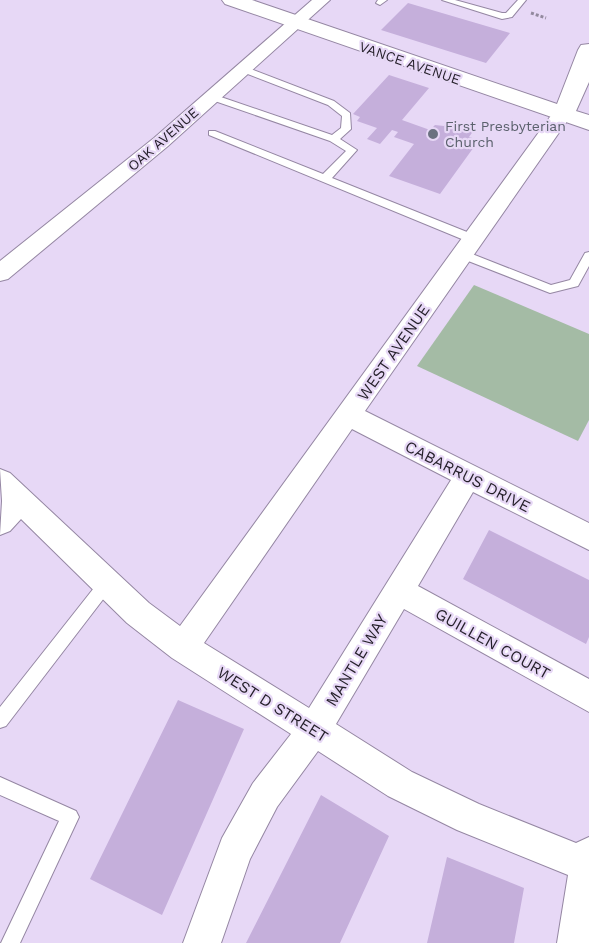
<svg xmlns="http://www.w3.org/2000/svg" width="589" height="943" font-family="'Work Sans',sans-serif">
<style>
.green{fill:#a4bba5}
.building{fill:#c5afdb}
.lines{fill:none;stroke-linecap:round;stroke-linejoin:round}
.service-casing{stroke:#9587a3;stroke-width:2}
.minor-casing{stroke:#9587a3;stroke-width:2}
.tertiary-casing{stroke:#9587a3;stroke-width:2}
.path{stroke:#93899e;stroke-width:3;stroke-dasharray:3 2;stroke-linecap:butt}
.service{fill:#fff;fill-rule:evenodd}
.minor{fill:#fff;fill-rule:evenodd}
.tertiary{fill:#fff;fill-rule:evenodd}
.worship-dot{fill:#6b7280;stroke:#e7d8f6;stroke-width:2}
.labels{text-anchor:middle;stroke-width:4.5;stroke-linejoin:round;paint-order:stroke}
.far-street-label{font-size:14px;fill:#231e28;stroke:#e7d8f6}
.far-worship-label{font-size:14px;fill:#5b616d;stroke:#e7d8f6;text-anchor:start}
.street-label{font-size:16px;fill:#231e28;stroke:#e7d8f6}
</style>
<rect width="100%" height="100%" fill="#e7d8f6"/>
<path class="green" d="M474,285L589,334V420L578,441L417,366Z"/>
<path class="building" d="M408,3L510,33L486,63L381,30Z
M389,75L429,88L402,120L430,130L435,125L444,126L447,122L474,130L469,137L479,140L440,194L389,176L414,144L394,137L398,132L392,130L380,144L367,139L377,128L357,121L360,117L353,114Z
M489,530L589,580V637L586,644L463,579Z
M178,700L244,729L162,915L90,879Z
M321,795L389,836L340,943H246Z
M447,857L524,888L514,943H427Z"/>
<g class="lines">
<defs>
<path id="service" d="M378,0H387L380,5L376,3Z
M442,0H455L502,13H506L518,0H526L512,17L502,19Z
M243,66L334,101L350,113L351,129L340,139L357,150L332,178L477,236V242H469L209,135V131H215L323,174L346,151L330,141L209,99V95H215L332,135L341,128L342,116L328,105L240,71L238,69Z
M462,250L551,285L570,280L585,253L589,252V266L578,286L550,293L458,257L456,254Z
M106,577L111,579L113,584L111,589L6,726L0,728V707L101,579Z
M0,777L76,811L79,817L20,943H1L59,821L0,795Z"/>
<path id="minor" d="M312,0H330L168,146L8,279L0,281V261L154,138Z
M562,108L572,114L365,411L589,523V550L473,492L418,586L589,679V712L404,609L336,724L412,772L479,804L576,843L589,837V943H557L568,875L457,830L388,796L318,751L277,807L250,859L221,943H183L222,838L253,783L291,734L172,658L127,623L21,519L10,531L0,535L2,501L0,469L10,473L149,603L180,626L555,110ZM352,429L451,480L309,708L204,643Z"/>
<path id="tertiary" d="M222,0H252L557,104L578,50L581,45L589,44V82L576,111L589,115V130L225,4Z"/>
</defs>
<use href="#service" class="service-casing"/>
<use href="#minor" class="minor-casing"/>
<use href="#tertiary" class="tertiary-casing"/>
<path class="path" d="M531,13L546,18"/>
<use href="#service" class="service"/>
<use href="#minor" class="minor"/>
<use href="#tertiary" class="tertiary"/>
</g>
<circle class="worship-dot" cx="433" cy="134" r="6"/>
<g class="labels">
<g class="far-street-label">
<text transform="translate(410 63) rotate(19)" y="5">VANCE AVENUE</text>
<text transform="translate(163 139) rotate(-41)" y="5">OAK AVENUE</text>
</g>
<g class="far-worship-label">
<text x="445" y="131">First Presbyterian<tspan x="445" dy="16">Church</tspan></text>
</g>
<g class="street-label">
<text transform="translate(393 352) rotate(-55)" y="6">WEST AVENUE</text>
<text transform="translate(468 476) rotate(27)" y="6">CABARRUS DRIVE</text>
<text transform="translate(493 643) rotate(29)" y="6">GUILLEN COURT</text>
<text transform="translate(356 660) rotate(-59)" y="6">MANTLE WAY</text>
<text transform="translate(273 704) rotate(32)" y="6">WEST D STREET</text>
</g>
</g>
</svg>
